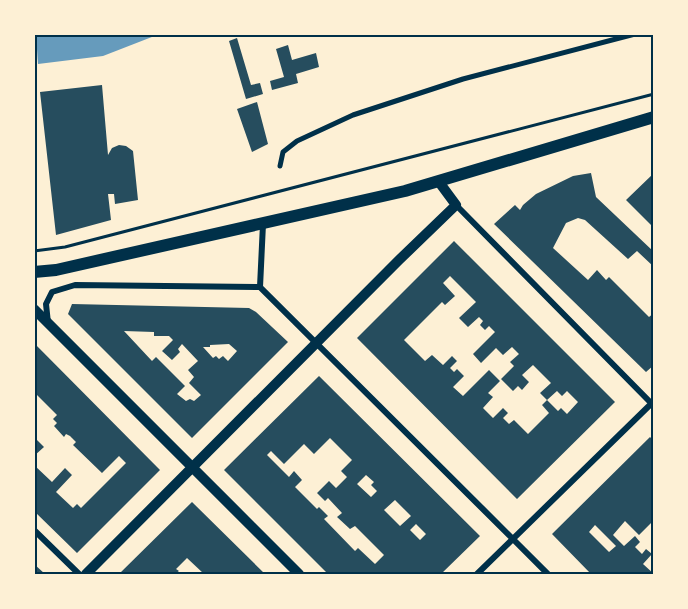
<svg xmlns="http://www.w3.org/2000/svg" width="688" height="609" font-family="Barlow,sans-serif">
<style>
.water{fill:#669bbc}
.building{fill:#264d5e;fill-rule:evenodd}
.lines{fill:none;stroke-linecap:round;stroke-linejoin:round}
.path{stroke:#003049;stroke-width:3}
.pedestrian{stroke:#003049;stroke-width:5}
.minor{stroke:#003049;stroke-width:6}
.tertiary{stroke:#003049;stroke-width:10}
.secondary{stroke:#003049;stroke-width:12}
.neatline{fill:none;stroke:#003049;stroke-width:2}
</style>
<rect width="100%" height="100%" fill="#fdf0d5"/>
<path class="water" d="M36,35V34L157,35L103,56L38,64Z"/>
<path class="building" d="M237,38L251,85L260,83L263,94L246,99L229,41Z
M288,45L292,60L316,53L319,67L296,74L298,83L272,90L270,81L284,77L276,49Z
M102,85L108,155L112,148L119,145L126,146L133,151L138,200L115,204L114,194H108L111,220L56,235L40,92Z
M257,102L268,144L252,152L237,109Z
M591,173L596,197L654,252V267L637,251L628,259L585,220L578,218L566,223L553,248L588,280L597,270L606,280L609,277L649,317L654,313V365L646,372L494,224L515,205L520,210L523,205L536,194L573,176Z
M654,173V228L626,200Z
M454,241L615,402L517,499L357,338ZM450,276L476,302L459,318L468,327L479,317L483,321L480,325L485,330L489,326L495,332L473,354L481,363L496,348L503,355L512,347L519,354L510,362L514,366L501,379L513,391L518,386L522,390L529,382L522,375L533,365L551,383L540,393L547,400L542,405L549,413L528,434L514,420L509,424L503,418L508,413L503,408L493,418L483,408L493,397L488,393L500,381L489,370L463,396L453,387L464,376L457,369L454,372L450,368L457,361L452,356L443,365L432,355L425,361L404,340L442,302L445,305L455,296L443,283ZM557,391L562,396L567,391L578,402L567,414L561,408L558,411L547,400Z
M72,304L249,308L256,312L288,342L192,438L68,314ZM124,331L154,332V336H169L173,340L162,351L172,360L180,352L178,349L182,344L198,361L188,370L194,377L189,383L201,395L194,401L190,399L186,401L177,394L185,386L156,357L152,361ZM229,344L237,351L228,361L223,356L219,359L216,356L213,358L203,347H210V345Z
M34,343L160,470L77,553L34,511V465L52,482L65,468L72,475L56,492L73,508L77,504L81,508L126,463L119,456L102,473L73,445L76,442L70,436L66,434L64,437L54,426L57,423L53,419L57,415L34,392Z
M319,376L480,536L441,574H328L224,470ZM330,438L352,460L341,471L347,477L336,488L329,481L317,493L325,501L328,498L342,513L337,517L350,529L355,526L384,555L375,564L358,548L355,551L324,519L328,516L319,507L317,509L295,487L302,480L294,471L289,477L267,455L271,451L284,464L304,444L314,454ZM366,475L374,482L371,485L377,491L371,497L357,484ZM395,500L411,516L400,526L384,510ZM416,524L426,534L420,540L410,530Z
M650,437L654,441V520L639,535L625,521L613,535L624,546L635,536L640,542L635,547L642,554L646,549L652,554L643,564L654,574H591L552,534ZM595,525L616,546L609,552L589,532Z
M36,439L44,447L34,456V441Z
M192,502L265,574H204L187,558L176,569L179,571L175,574H119Z
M34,564L45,574H34Z"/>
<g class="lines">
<path class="path" d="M34,251L65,247L654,94"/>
<path class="pedestrian" d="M280,166L283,152L297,141L353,115L463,79L635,34"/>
<path class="minor" d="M456,205L654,406
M263,224L260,287L548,574
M48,323L46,304L52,292L75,285L260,287
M34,530L79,574
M477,574L653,402"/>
<path class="tertiary" d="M34,309L299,574
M86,574L399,260L456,205L439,182"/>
<path class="secondary" d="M34,272L56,270L405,191L654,117"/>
</g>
<rect width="688" height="609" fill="none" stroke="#fdf0d5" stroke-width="72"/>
<rect x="36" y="36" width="616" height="537" class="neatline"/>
</svg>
